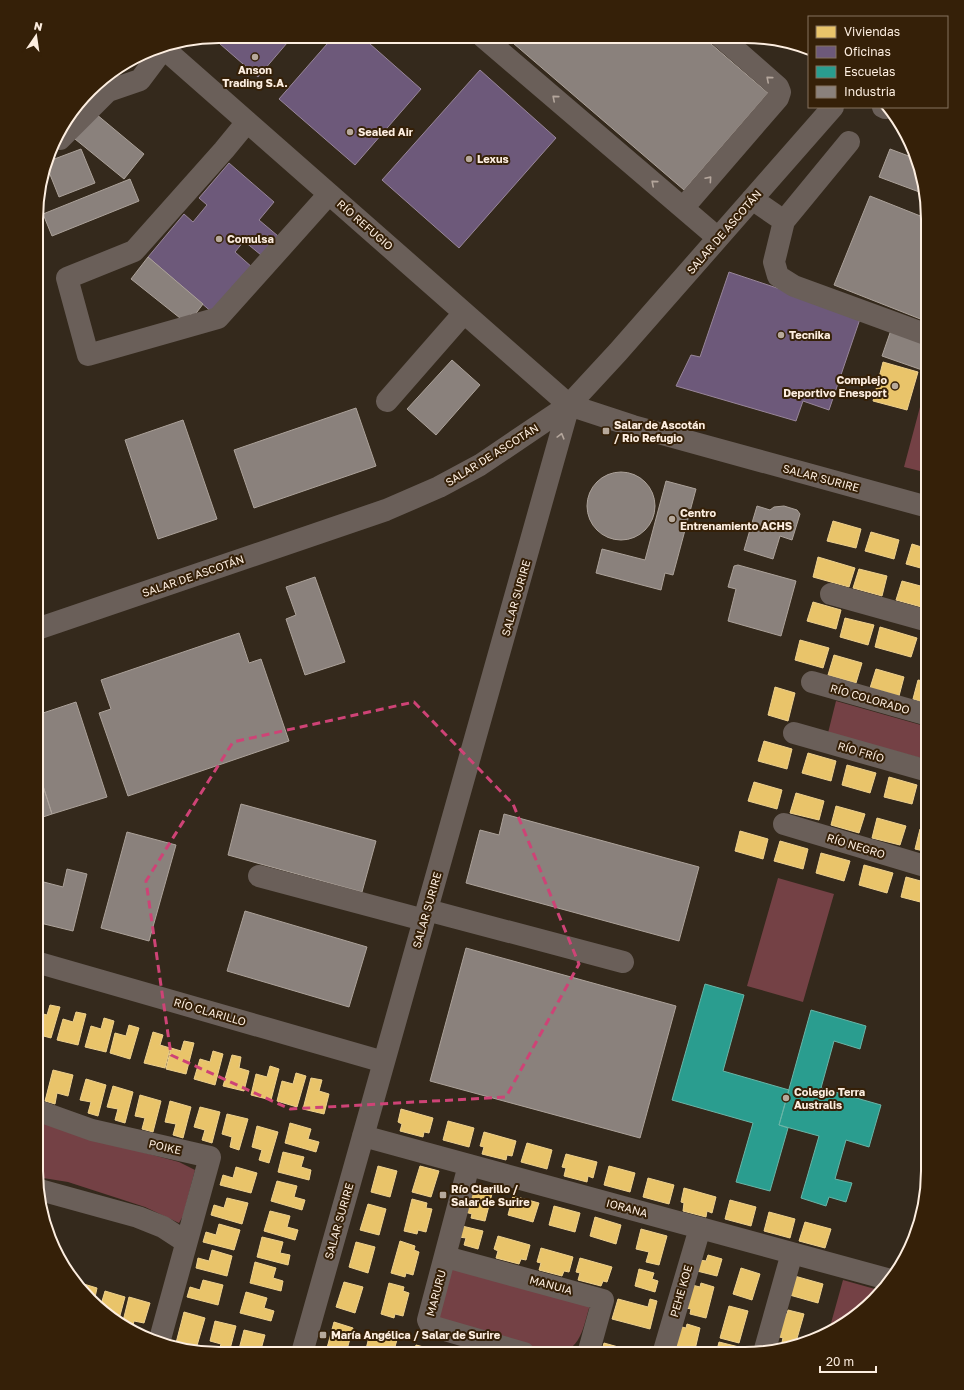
<svg xmlns="http://www.w3.org/2000/svg" width="964" height="1390" font-family="'Golos Text',sans-serif">
<style>
.green{fill:#744145}
.homes{fill:#e9c46a;stroke:#efd18d}
.offices{fill:#6d597a;stroke:#988699}
.schools{fill:#2a9d8f;stroke:#69b5a7}
.industry{fill:#8a817c;stroke:#aca29a}
.lines{fill:none;stroke-linecap:round;stroke-linejoin:round}
.minor{stroke:#6a5f59;stroke-width:22}
.oneway{stroke:#b4a69c}
.marked{fill:none;stroke:#ce4376;stroke-width:3;stroke-dasharray:8 5;stroke-linejoin:round}
.poi-dot{fill:#b7a99b;stroke:#352008;stroke-width:1.5}
.labels{text-anchor:middle;stroke-width:4;stroke-linejoin:round;paint-order:stroke}
.poi-label{font-size:11px;font-weight:bold;fill:#fdeee0;stroke:#352008;text-anchor:start}
.street-label{font-size:11px;fill:#fdeee0;stroke:#352008}
.rim{fill:none;stroke:#fdeee0;stroke-width:2}
</style>
<rect width="100%" height="100%" fill="#34291c"/>
<path class="green" d="M928,377V473L904,467Z
M836,701L928,727V760L828,733Z
M778,878L834,894L803,1002L747,986Z
M36,1120L86,1137L179,1162L195,1170L183,1216L179,1223L145,1207L68,1182L37,1177Z
M451,1266L590,1305C583,1327 581,1354 552,1353L435,1321Z
M843,1280L882,1291L866,1309L828,1334Z"/>
<path class="homes" d="M883,362L918,372L907,410L873,401Z
M833,521L861,529L856,548L827,541Z
M871,532L899,540L894,559L865,551Z
M912,544L928,549V570L906,564Z
M818,557L855,568L849,587L813,577Z
M859,569L887,576L882,596L853,588Z
M902,581L928,588L925,608L896,600Z
M813,602L841,610L836,629L807,621Z
M845,618L874,625L868,645L840,637Z
M880,627L917,638L911,657L875,647Z
M800,640L829,648L823,668L795,660Z
M834,655L862,663L856,683L828,675Z
M876,669L904,677L899,696L870,688Z
M918,680L928,682V704L913,699Z
M775,687L795,693L788,721L768,715Z
M764,741L792,749L787,769L758,761Z
M808,753L836,761L831,781L802,773Z
M847,765L876,773L870,793L842,785Z
M889,777L917,785L912,804L884,797Z
M754,782L782,790L777,809L748,801Z
M796,793L824,801L819,820L790,813Z
M836,806L865,814L859,833L831,825Z
M877,818L906,826L900,845L872,838Z
M920,829L928,831V852L915,849Z
M740,831L768,839L763,859L735,851Z
M780,841L808,849L803,869L774,861Z
M821,853L850,861L844,881L816,873Z
M864,865L893,873L887,893L859,885Z
M906,877L928,883V904L901,897Z
M50,1005L60,1007L51,1038L36,1034V1012L47,1015Z
M76,1012L86,1014L78,1045L57,1040L63,1019L73,1022Z
M104,1018L114,1021L106,1052L85,1047L91,1026L101,1029Z
M129,1025L139,1028L130,1059L110,1053L115,1033L126,1036Z
M153,1032L163,1035L160,1045L170,1048L165,1068L144,1063Z
M184,1041L194,1043L186,1074L166,1069L171,1048L181,1051Z
M213,1051L223,1054L215,1085L194,1079L200,1059L210,1062Z
M232,1055L241,1057L239,1068L249,1071L244,1091L223,1086Z
M36,1062L43,1063L36,1090Z
M270,1066L279,1069L271,1100L251,1095L256,1074L267,1077Z
M53,1070L73,1075L68,1096L57,1093L55,1104L45,1101Z
M296,1073L306,1076L297,1107L277,1101L282,1081L293,1084Z
M311,1078L322,1080L319,1091L329,1094L324,1114L303,1109Z
M86,1079L106,1085L98,1116L88,1113L91,1102L80,1100Z
M113,1086L133,1092L125,1123L115,1120L118,1109L107,1107Z
M140,1095L161,1101L153,1132L142,1129L145,1118L135,1116Z
M170,1101L191,1107L183,1138L173,1135L176,1124L165,1122Z
M200,1107L220,1112L212,1143L202,1140L205,1130L194,1127Z
M401,1109L433,1118L429,1133L424,1132L423,1137L400,1131L402,1124L398,1122Z
M227,1114L248,1119L239,1150L230,1147L232,1137L222,1134Z
M448,1121L474,1128L469,1147L443,1140Z
M290,1123L311,1129L308,1139L319,1142L316,1152L285,1143Z
M257,1126L278,1132L269,1163L259,1160L262,1150L252,1147Z
M484,1132L516,1141L512,1156L507,1155L506,1160L482,1154L484,1147L480,1146Z
M527,1143L552,1150L547,1169L521,1162Z
M283,1152L304,1157L301,1167L311,1170L309,1180L278,1172Z
M566,1154L597,1162L593,1178L588,1176L587,1182L564,1176L566,1168L562,1167Z
M378,1166L397,1171L390,1197L371,1192Z
M420,1166L439,1171L431,1197L412,1192Z
M609,1166L635,1173L630,1192L604,1185Z
M236,1167L257,1173L251,1193L220,1185L223,1175L233,1178Z
M648,1178L674,1185L669,1204L643,1197Z
M277,1181L297,1186L294,1197L305,1200L302,1210L271,1201Z
M477,1185L493,1190L485,1221L471,1218L472,1214L465,1212L471,1189L476,1190Z
M684,1188L716,1197L712,1213L707,1211L706,1217L683,1211L684,1203L681,1202Z
M513,1196L539,1203L533,1222L508,1215Z
M227,1198L248,1203L242,1224L211,1215L214,1205L224,1208Z
M412,1199L427,1203L426,1208L432,1209L426,1232L418,1230L417,1234L404,1231Z
M730,1200L756,1207L751,1226L725,1219Z
M368,1204L386,1209L379,1235L360,1230Z
M554,1206L580,1213L575,1232L549,1225Z
M270,1211L290,1216L287,1227L298,1230L295,1240L264,1231Z
M769,1212L795,1219L790,1238L764,1231Z
M595,1217L621,1225L616,1244L590,1236Z
M805,1222L831,1229L825,1248L799,1241Z
M219,1224L240,1230L234,1250L203,1242L206,1232L216,1235Z
M462,1226L483,1231L478,1249L464,1245L466,1238L459,1237Z
M641,1229L667,1236L659,1265L646,1262L649,1252L636,1249Z
M498,1236L530,1245L526,1260L521,1259L519,1264L496,1258L498,1251L494,1249Z
M262,1237L283,1242L280,1253L290,1255L288,1265L257,1257Z
M400,1241L415,1246L414,1250L419,1252L413,1275L406,1273L405,1277L391,1273Z
M356,1242L375,1247L368,1273L349,1267Z
M541,1248L573,1257L569,1272L564,1271L562,1276L539,1270L541,1263L537,1262Z
M212,1250L232,1256L227,1276L196,1268L198,1258L209,1261Z
M708,1255L722,1259L717,1276L697,1271L700,1260L706,1261Z
M580,1258L612,1267L607,1282L603,1281L601,1286L578,1280L580,1273L576,1272Z
M255,1262L276,1268L273,1278L283,1281L281,1291L250,1283Z
M741,1268L760,1274L752,1300L733,1294Z
M639,1269L654,1273L652,1279L658,1281L655,1292L635,1286Z
M791,1275L823,1284L818,1303L786,1294Z
M203,1280L223,1285L218,1305L187,1297L190,1287L200,1290Z
M77,1282L97,1288L94,1302L81,1292L76,1285Z
M344,1282L363,1287L355,1313L336,1307Z
M389,1283L404,1287L403,1291L409,1293L403,1316L395,1314L394,1318L381,1314Z
M701,1283L714,1287L706,1318L690,1314L691,1309L686,1308L692,1285L700,1287Z
M105,1291L125,1297L118,1323L109,1316L110,1314L100,1308Z
M246,1292L267,1298L264,1308L274,1311L271,1321L240,1313Z
M129,1297L150,1303L144,1323L134,1321L132,1329L122,1325Z
M618,1299L648,1307L650,1299L657,1301L650,1329L612,1319Z
M729,1306L748,1311L739,1343L720,1338Z
M788,1310L804,1314L796,1342L790,1344L782,1342L783,1338L776,1336L782,1313L787,1314Z
M184,1312L205,1318L196,1349L176,1343Z
M215,1321L236,1326L229,1353H218L221,1344L210,1341Z
M334,1322L353,1328L346,1353L327,1348Z
M687,1324L700,1328L694,1354H677L678,1351L672,1349L678,1326L686,1328Z
M244,1330L265,1335L260,1353H238Z
M370,1333L397,1340L393,1353H365Z
M719,1342L739,1347L737,1354H716Z
M604,1343L636,1352L635,1354H601Z
M416,1345L439,1351L438,1353H409L410,1351L414,1352Z"/>
<path class="offices" d="M219,36H293L258,77L212,37Z
M334,36H361L421,89L355,165L279,99Z
M480,70L556,138L459,248L382,180Z
M229,163L274,202L259,220L278,236L261,255L244,241L235,252L253,268L214,314L148,257L184,214L193,222L207,205L199,198Z
M729,272L861,316L829,410L803,401L796,421L676,386L691,355L700,357Z"/>
<path class="schools" d="M705,984L744,995L723,1071L789,1090L779,1125L788,1128L770,1191L736,1182L753,1123L672,1100Z
M811,1010L866,1026L860,1049L834,1041L821,1088L881,1105L869,1147L846,1140L835,1179L852,1183L846,1202L829,1197L826,1206L801,1198L819,1136L779,1125Z"/>
<path class="industry" d="M506,37H703L768,93L684,190Z
M96,114L144,154L124,179L75,139Z
M81,149L95,183L59,197L47,167L49,161Z
M890,149L914,158L922,193L879,177Z
M130,179L139,201L52,236L43,214Z
M870,196L928,219V322L834,285Z
M148,257L203,304L194,316L191,314L185,322L131,279Z
M891,330L928,343V364L925,371L882,356Z
M452,360L480,385L436,435L407,409Z
M356,408L376,466L254,508L234,450Z
M183,420L217,519L158,539L125,440Z
M587 506a34 34 0 1 1 68 0a34 34 0 1 1-68 0Z
M666,481L696,489L673,575L665,573L661,590L596,573L602,549L645,560Z
M757,506L770,510L774,507L784,506L797,510L800,514L792,540L780,536L773,559L744,550Z
M738,565L796,581L781,636L728,621L736,589L728,587L734,566Z
M315,577L345,662L305,675L286,619L296,615L286,587Z
M239,633L249,663L261,659L289,741L128,796L99,713L111,709L101,680Z
M76,702L107,797L52,814L37,767V715Z
M37,767L52,814L37,819Z
M241,804L376,841L362,892L228,855Z
M504,814L699,867L679,941L466,883L480,830L499,835Z
M127,832L176,845L149,941L101,928Z
M67,869L87,874L73,931L36,922V880L63,887Z
M245,911L367,947L349,1007L227,971Z
M466,948L676,1006L640,1138L430,1081Z"/>
<g class="lines">
<path class="minor" d="M483,37L718,238
M161,46L569,405L633,426L928,507
M883,107L885,108
M247,122L224,150L134,251L67,278L88,355L218,318L329,194
M60,139L108,91L140,80L164,48
M752,199L784,221L774,262L778,276L794,286L928,335
M683,208L778,98L780,92L778,87L721,37
M784,221L849,142
M387,401L464,313
M831,594L928,621
M37,629L386,510L439,487L480,465L569,405L618,352L833,107
M812,682L928,715
M794,733L928,771
M784,824L928,867
M259,876L424,920
M427,910L623,962
M36,962L384,1062
M36,1110L92,1130L210,1157L160,1339
M363,1136L891,1280
M469,1165L428,1320L431,1326L524,1353
M40,1190L138,1217L163,1227L186,1242
M446,1257L603,1300L588,1354
M765,1349L792,1253
M302,1353L569,405
M663,1354L700,1228"/>
</g>
<defs><path id="oneway-chevron" d="M-2-3.5L2.5 0L-2 3.5" fill="none" stroke-width="1.6" stroke-linecap="round" stroke-linejoin="round"/></defs>
<g class="oneway">
<use href="#oneway-chevron" transform="translate(769 79) rotate(-139)"/>
<use href="#oneway-chevron" transform="translate(555 98) rotate(-139)"/>
<use href="#oneway-chevron" transform="translate(709 179) rotate(-49)"/>
<use href="#oneway-chevron" transform="translate(654 183) rotate(-139)"/>
<use href="#oneway-chevron" transform="translate(561 436) rotate(-75)"/>
</g>
<path class="marked" d="M414,702L513,804L579,964L506,1097L290,1109L171,1055L146,881L233,742Z"/>
<g class="poi-dot">
<circle cx="255" cy="57" r="4"/>
<circle cx="350" cy="132" r="4"/>
<circle cx="469" cy="159" r="4"/>
<circle cx="219" cy="239" r="4"/>
<circle cx="781" cy="335" r="4"/>
<circle cx="895" cy="386" r="4"/>
<rect x="602" y="427" width="8" height="8" rx="2"/>
<circle cx="672" cy="519" r="4"/>
<circle cx="786" cy="1098" r="4"/>
<rect x="439" y="1191" width="8" height="8" rx="2"/>
<rect x="319" y="1331" width="8" height="8" rx="2"/>
</g>
<g class="labels">
<g class="poi-label">
<text x="255" y="74" text-anchor="middle">Anson<tspan x="255" dy="13">Trading S.A.</tspan></text>
<text x="358" y="136">Sealed Air</text>
<text x="477" y="163">Lexus</text>
<text x="227" y="243">Comulsa</text>
<text x="789" y="339">Tecnika</text>
<text x="887" y="384" text-anchor="end">Complejo<tspan x="887" dy="13">Deportivo Enesport</tspan></text>
<text x="614" y="429">Salar de Ascotán<tspan x="614" dy="13">/ Rio Refugio</tspan></text>
<text x="680" y="517">Centro<tspan x="680" dy="13">Entrenamiento ACHS</tspan></text>
<text x="794" y="1096">Colegio Terra<tspan x="794" dy="13">Australis</tspan></text>
<text x="451" y="1193">Río Clarillo /<tspan x="451" dy="13">Salar de Surire</tspan></text>
<text x="331" y="1339">María Angélica / Salar de Surire</text>
</g>
<g class="street-label">
<text transform="translate(365 225) rotate(41)" y="4">RÍO REFUGIO</text>
<text transform="translate(724 232) rotate(-49)" y="4">SALAR DE ASCOTÁN</text>
<text transform="translate(492 455) rotate(-32)" y="4">SALAR DE ASCOTÁN</text>
<text transform="translate(821 478) rotate(15)" y="4">SALAR SURIRE</text>
<text transform="translate(193 576) rotate(-19)" y="4">SALAR DE ASCOTÁN</text>
<text transform="translate(516 598) rotate(-74)" y="4">SALAR SURIRE</text>
<text transform="translate(870 699) rotate(16)" y="4">RÍO COLORADO</text>
<text transform="translate(861 752) rotate(16)" y="4">RÍO FRÍO</text>
<text transform="translate(856 846) rotate(17)" y="4">RÍO NEGRO</text>
<text transform="translate(427 910) rotate(-74)" y="4">SALAR SURIRE</text>
<text transform="translate(210 1012) rotate(16)" y="4">RÍO CLARILLO</text>
<text transform="translate(165 1147) rotate(13)" y="4">POIKE</text>
<text transform="translate(627 1208) rotate(15)" y="4">IORANA</text>
<text transform="translate(339 1221) rotate(-74)" y="4">SALAR SURIRE</text>
<text transform="translate(551 1285) rotate(15)" y="4">MANUIA</text>
<text transform="translate(681 1291) rotate(-74)" y="4">PEHE KOE</text>
<text transform="translate(436 1293) rotate(-75)" y="4">MARURU</text>
</g>
</g>
<path d="M0 0H964V1390H0ZM219 43H745A176 176 0 0 1 921 219V1171A176 176 0 0 1 745 1347H219A176 176 0 0 1 43 1171V219A176 176 0 0 1 219 43Z" fill="#352008" fill-rule="evenodd"/>
<path class="rim" d="M219 43H745A176 176 0 0 1 921 219V1171A176 176 0 0 1 745 1347H219A176 176 0 0 1 43 1171V219A176 176 0 0 1 219 43Z"/>
<rect x="808" y="16" width="140" height="92" fill="#352008" stroke="#85725e"/>
<rect x="816" y="26" width="20" height="12" fill="#e9c46a" stroke="#85725e"/>
<text x="844" y="36" font-size="12" fill="#fdeee0">Viviendas</text>
<rect x="816" y="46" width="20" height="12" fill="#6d597a" stroke="#85725e"/>
<text x="844" y="56" font-size="12" fill="#fdeee0">Oficinas</text>
<rect x="816" y="66" width="20" height="12" fill="#2a9d8f" stroke="#85725e"/>
<text x="844" y="76" font-size="12" fill="#fdeee0">Escuelas</text>
<rect x="816" y="86" width="20" height="12" fill="#8a817c" stroke="#85725e"/>
<text x="844" y="96" font-size="12" fill="#fdeee0">Industria</text>
<g transform="translate(36 36) rotate(13)" stroke="#352008" stroke-width="3" paint-order="stroke">
<path d="M0-3L7 15L0 10L-7 15Z" fill="#fdeee0"/>
<text y="-6" font-size="11" font-weight="bold" text-anchor="middle" fill="#fdeee0">N</text>
</g>
<path d="M820 1366v6h56v-6" fill="none" stroke="#fdeee0" stroke-width="2"/>
<text x="826" y="1366" font-size="12" fill="#fdeee0" stroke="#352008" stroke-width="3" paint-order="stroke">20 m</text>
</svg>
